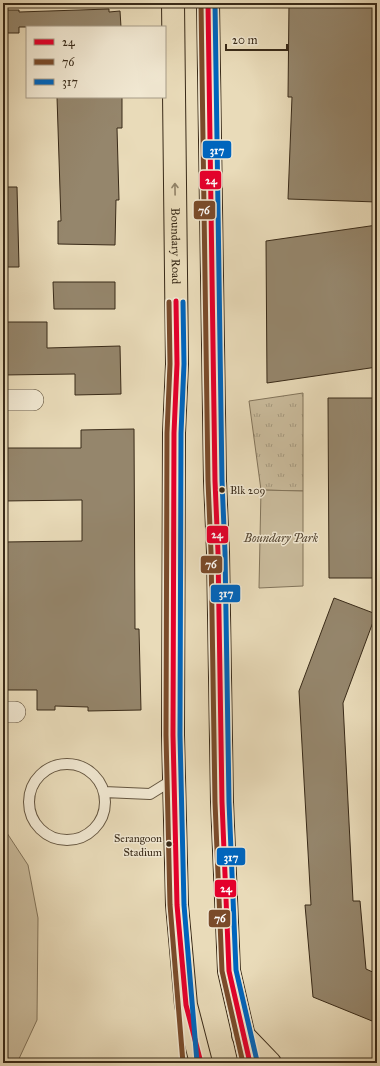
<svg xmlns="http://www.w3.org/2000/svg" width="380" height="1066" font-family="'IM FELL Great Primer',serif">
<style>
.grass{fill:url(#grass-tufts);stroke:#82745b}
.park{fill:#cbbd9e;stroke:#82745b}
.building{fill:#95866c;stroke:#392a18}
.lines{fill:none;stroke-linecap:round;stroke-linejoin:round}
.service-casing{stroke:#655640;stroke-width:12}
.minor-casing{stroke:#655640;stroke-width:22}
.primary-casing{stroke:#392a18;stroke-width:24}
.service{stroke:#f1e8d2;stroke-width:10}
.minor{stroke:#f1e8d2;stroke-width:21}
.primary{stroke:#e9dbb9;stroke-width:22}
.bus-1-casing{stroke:#f1e8d2;stroke-width:8}
.bus-2-casing{stroke:#f1e8d2;stroke-width:8}
.bus-3-casing{stroke:#f1e8d2;stroke-width:8}
.bus-1{stroke:#e4002b;stroke-width:5}
.bus-2{stroke:#7a4b2a;stroke-width:5}
.bus-3{stroke:#0065bd;stroke-width:5}
.oneway{stroke:#918268}
.bus-dot{fill:#392a18;stroke:#f1e8d2;stroke-width:1.5}
.labels{text-anchor:middle;stroke-width:3;stroke-linejoin:round;paint-order:stroke}
.bus-label{font-size:11px;fill:#392a18;stroke:#f1e8d2;text-anchor:start}
.street-label{font-size:12px;fill:#392a18;stroke:#f1e8d2}
.park-label{font-size:12px;font-style:italic;fill:#564733;stroke:#f1e8d2}
.line-badge{stroke:#f1e8d2;stroke-width:1.5}
.badge-label{font-size:11px;text-anchor:middle;font-weight:bold;fill:#fff}
</style>
<defs>
<pattern id="grass-tufts" width="24" height="20" patternUnits="userSpaceOnUse"><rect width="24" height="20" fill="#cbbd9e"/><path d="M3 7l-1-3M5 7V3M7 7l1-3M15 17l-1-3M17 17v-4M19 17l1-3" fill="none" stroke="#a69a80"/></pattern>
</defs>
<rect width="100%" height="100%" fill="#e9dbb9"/>
<filter id="stains"><feTurbulence type="fractalNoise" baseFrequency=".005" numOctaves="4"/><feColorMatrix values="0 0 0 0 .2 0 0 0 0 .09 0 0 0 0 .02 0 0 0 .5 -.17"/></filter>
<radialGradient id="worn" r=".72"><stop offset=".6" stop-color="#630" stop-opacity="0"/><stop offset="1" stop-color="#630" stop-opacity=".3"/></radialGradient>
<path class="grass" d="M303,393V491L261,490L249,401Z"/>
<path class="park" d="M261,490L303,491V586L259,588Z
M3,827L28,865L38,918L37,1020L17,1063H3Z"/>
<path class="building" d="M289,3H377V202L288,199L292,97H288Z
M109,9V12L120,11L121,27H19V33H3V10H19V12Z
M57,97H122V128H117L119,200H116L115,245L58,244V221H61Z
M3,187H17L19,267H3Z
M377,225V367L267,383L266,241Z
M53,282H115V309H54Z
M3,322H47V348L120,346L121,394L75,395V374L3,375Z
M328,398H377V578H329Z
M134,429L135,629H139L141,710L88,711V707L55,706V710H37V690H3V542L82,541V500L3,501V448H81V430Z
M334,598L376,614L343,703L353,901H360L366,969L377,974V1023L313,997L305,905H311L299,691Z"/>
<g class="lines">
<defs>
<path id="service" d="M29 802a38 38 0 1 1 76 0a38 38 0 1 1-76 0Z
M104,792L150,794L174,779"/>
<path id="minor" d="M3,400H33
M3,712H15"/>
<g id="primary">
<path id="s1" d="M173,3L177,364L174,433L173,735L177,905L186,1005L201,1063"/>
<path d="M208,3L215,481L218,552L222,802L229,971L250,1063"/>
<path d="M243,1035L270,1063"/>
</g>
</defs>
<use href="#service" class="service-casing"/>
<use href="#minor" class="minor-casing"/>
<use href="#primary" class="primary-casing"/>
<use href="#service" class="service"/>
<use href="#minor" class="minor"/>
<use href="#primary" class="primary"/>
<defs>
<path id="bus-1" d="M208,3L215,481L218,552L222,802L229,971L250,1063
M176,301L177,364L174,433L173,735L177,905L186,1005L201,1063"/>
<path id="bus-2" d="M201,3L208,481L211,552L215,802L222,971L243,1063
M169,302L170,364L167,433L166,735L170,905L183,1063"/>
<path id="bus-3" d="M215,3L222,481L225,552L229,802L236,970L257,1061
M183,302L184,364L181,433L180,735L184,905L197,1062"/>
</defs>
<use href="#bus-1" class="bus-1-casing"/>
<use href="#bus-2" class="bus-2-casing"/>
<use href="#bus-3" class="bus-3-casing"/>
<use href="#bus-1" class="bus-1"/>
<use href="#bus-2" class="bus-2"/>
<use href="#bus-3" class="bus-3"/>
</g>
<defs><path id="oneway-shaft" d="M-6 0H5M1.5-3L5.5 0L1.5 3" fill="none" stroke-width="1.6" stroke-linecap="round" stroke-linejoin="round"/></defs>
<use class="oneway" href="#oneway-shaft" transform="translate(175 189) rotate(-91)"/>
<g class="bus-dot">
<circle cx="222" cy="490" r="3.5"/>
<circle cx="169" cy="844" r="3.5"/>
</g>
<g class="labels">
<g class="bus-label">
<text x="230" y="494">Blk 209</text>
<text x="162" y="842" text-anchor="end">Serangoon<tspan x="162" dy="14">Stadium</tspan></text>
</g>
<g class="street-label">
<text dy="4" stroke="none"><textPath href="#s1" startOffset="243">Boundary Road</textPath></text>
</g>
<g class="park-label">
<text x="281" y="542">Boundary Park</text>
</g>
</g>
<g class="line-badge">
<rect x="202" y="140" width="30" height="19" rx="4" fill="#0065bd"/>
<rect x="199" y="170" width="23" height="20" rx="4" fill="#e4002b"/>
<rect x="193" y="200" width="23" height="20" rx="4" fill="#7a4b2a"/>
<rect x="206" y="525" width="23" height="19" rx="4" fill="#e4002b"/>
<rect x="200" y="555" width="23" height="19" rx="4" fill="#7a4b2a"/>
<rect x="210" y="584" width="31" height="19" rx="4" fill="#0065bd"/>
<rect x="216" y="847" width="30" height="19" rx="4" fill="#0065bd"/>
<rect x="214" y="879" width="23" height="19" rx="4" fill="#e4002b"/>
<rect x="208" y="909" width="23" height="19" rx="4" fill="#7a4b2a"/>
</g>
<g class="badge-label">
<text x="217" y="154">317</text>
<text x="211" y="184">24</text>
<text x="204" y="214">76</text>
<text x="217" y="538">24</text>
<text x="211" y="568">76</text>
<text x="226" y="597">317</text>
<text x="231" y="861">317</text>
<text x="226" y="892">24</text>
<text x="220" y="922">76</text>
</g>
<rect width="380" height="1066" fill="none" stroke="#e9dbb9" stroke-width="16"/>
<rect x="4" y="4" width="372" height="1058" fill="none" stroke="#392a18" stroke-width="2"/>
<rect x="8" y="8" width="364" height="1050" fill="none" stroke="#392a18"/>
<rect x="26" y="26" width="140" height="72" fill="#f1e8d2" stroke="#a79c88"/>
<rect x="34" y="39" width="20" height="6" fill="#e4002b" stroke="#a79c88"/>
<text x="62" y="46" font-size="12" fill="#392a18">24</text>
<rect x="34" y="59" width="20" height="6" fill="#7a4b2a" stroke="#a79c88"/>
<text x="62" y="66" font-size="12" fill="#392a18">76</text>
<rect x="34" y="79" width="20" height="6" fill="#0065bd" stroke="#a79c88"/>
<text x="62" y="86" font-size="12" fill="#392a18">317</text>
<path d="M226 44v6h61v-6" fill="none" stroke="#392a18" stroke-width="2"/>
<text x="232" y="44" font-size="12" fill="#392a18" stroke="#f1e8d2" stroke-width="3" paint-order="stroke">20 m</text>
<rect width="100%" height="100%" filter="url(#stains)"/>
<rect width="100%" height="100%" fill="url(#worn)"/>
</svg>
